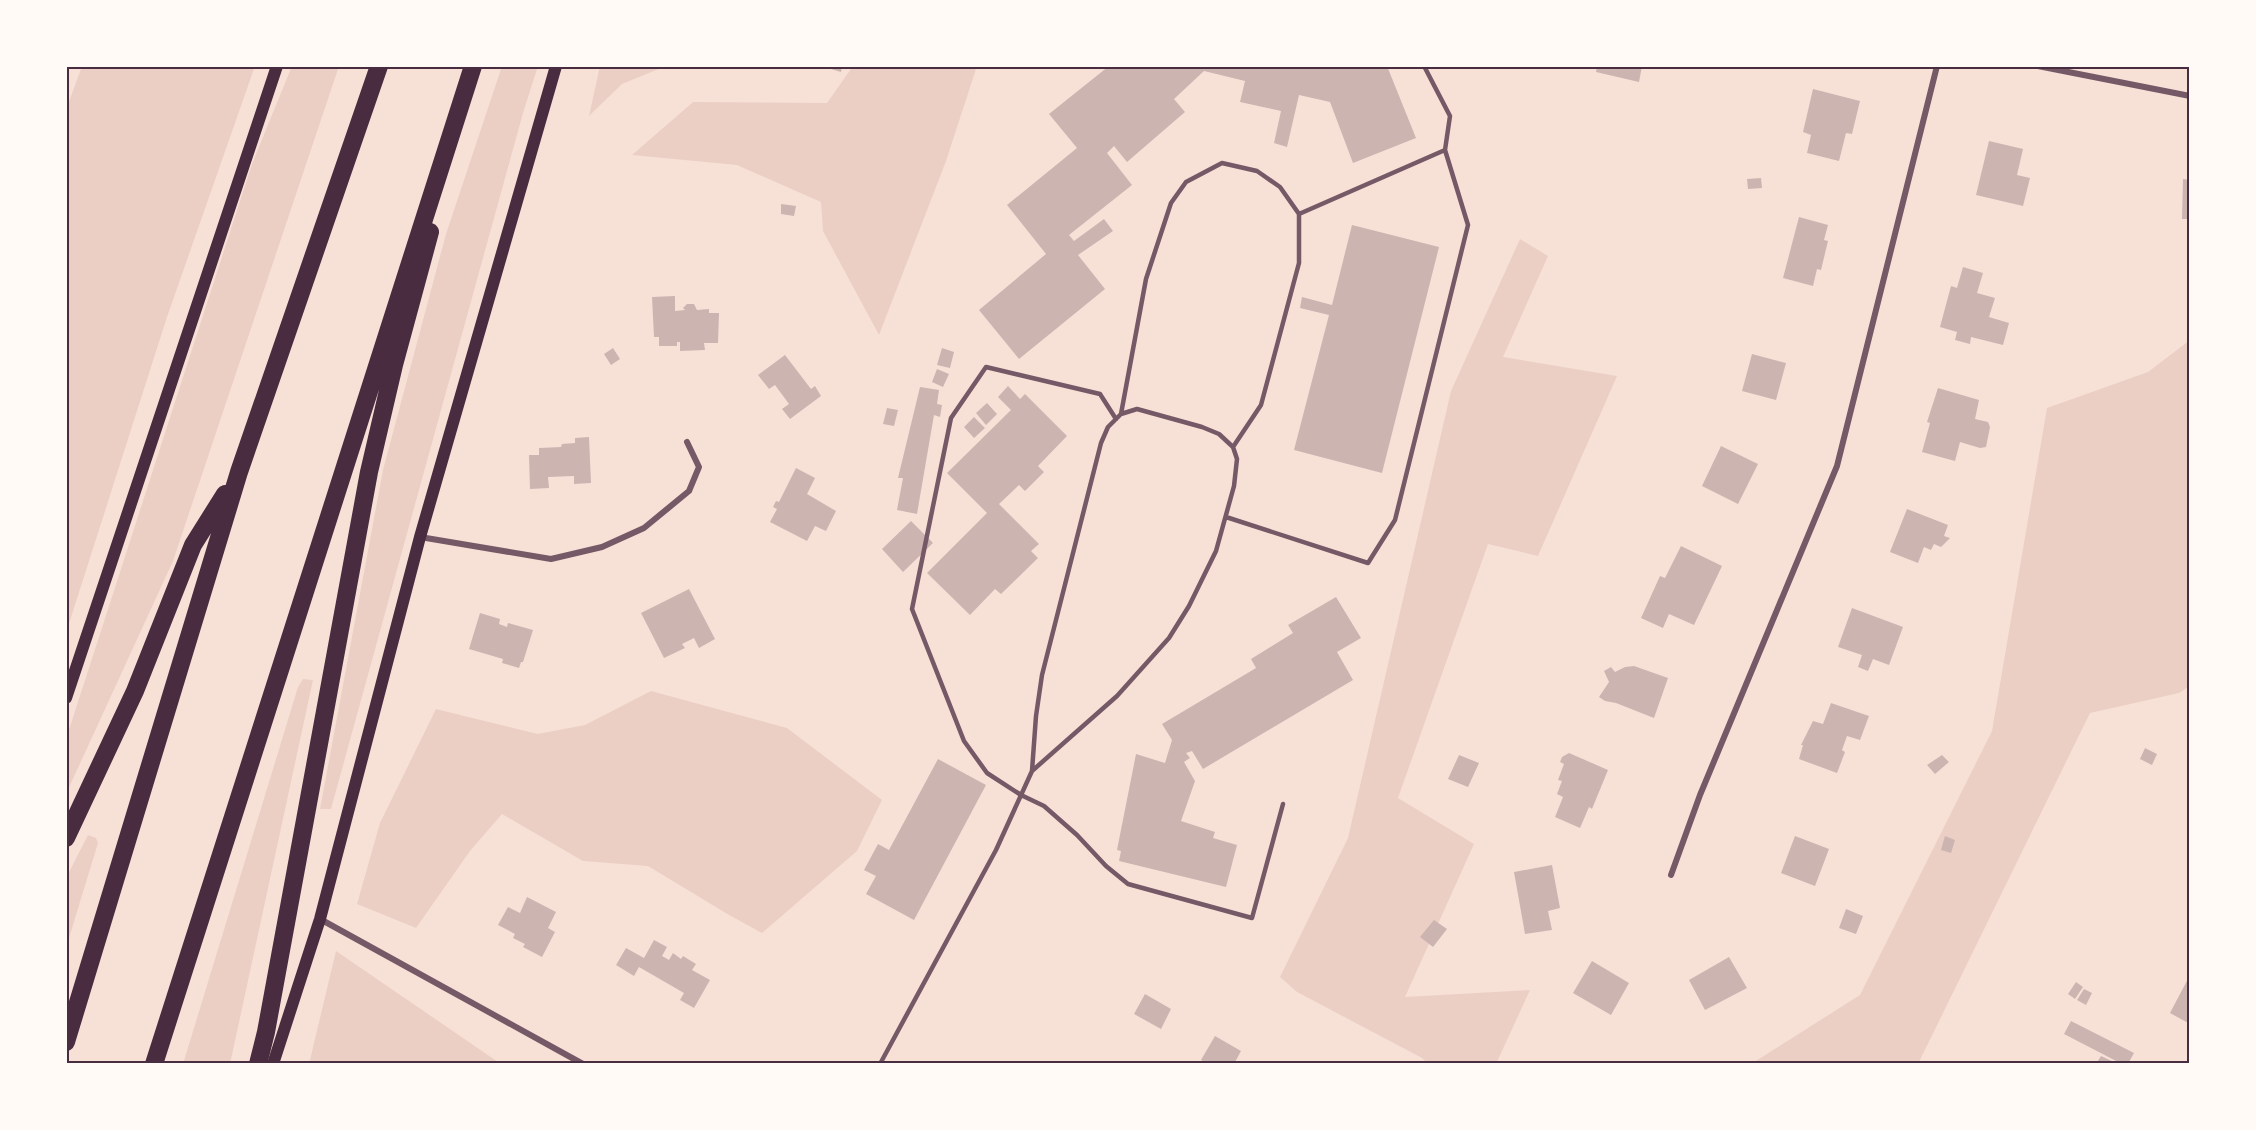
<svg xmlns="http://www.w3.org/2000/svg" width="2256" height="1130" font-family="'Nunito Sans',sans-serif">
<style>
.green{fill:#ebcfc5}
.building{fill:#ccb4b1}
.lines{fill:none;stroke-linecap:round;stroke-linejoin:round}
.service{stroke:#755966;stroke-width:4.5}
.minor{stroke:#755966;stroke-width:6}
.secondary{stroke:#4a2c40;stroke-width:12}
.motorway{stroke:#4a2c40;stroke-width:18}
.neatline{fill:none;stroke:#4a2c40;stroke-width:2}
</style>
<rect width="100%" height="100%" fill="#f7e1d7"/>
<path class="green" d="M82,66H255L167,317L66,633V110Z
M292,66H339L173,561L66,794V739L252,164Z
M502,66H538L523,113L331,809H320L383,470L446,234Z
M600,66H666L622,84L589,116Z
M853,66H977L946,161L879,335L823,231L821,202L737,165L632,155L693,102L827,103Z
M1520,239L1548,256L1503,357L1617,376L1538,556L1488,544L1398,798L1474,844L1405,997L1530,990L1496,1064H1428L1422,1058L1297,992L1280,977L1348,838L1451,391Z
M2190,340V686L2179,693L2090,713L1918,1064H1751L1860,995L1992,731L2047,408L2148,372Z
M303,679L313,680L230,1064H183L298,687Z
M651,691L787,728L882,800L857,851L762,933L729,915L648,866L583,861L502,814L470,851L416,928L357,904L380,823L436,709L538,734L585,725Z
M88,835L96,838L98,843L66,948V878Z
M336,951L501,1064H309Z"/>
<path class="building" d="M821,66H842L841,72Z
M1109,66H1387L1416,138L1353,163L1330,102L1299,95L1287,147L1274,143L1281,111L1240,102L1245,81L1204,71L1174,99L1185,112L1127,162L1114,146L1107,153L1132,185L1069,235L1074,241L1104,219L1113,231L1078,255L1105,289L1019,359L979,310L1046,254L1007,205L1077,148L1049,114Z
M1597,66H1642L1639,82L1596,72Z
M1813,89L1860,101L1852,134L1846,133L1839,161L1807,153L1811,135L1803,132Z
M1989,141L2023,149L2017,175L2030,178L2023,206L1976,195Z
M1761,178L1762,188L1748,189L1747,179Z
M2183,179L2190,180V219H2182Z
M781,204L796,206L794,216L781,214Z
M1799,217L1828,225L1824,240L1828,241L1821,270L1817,269L1813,286L1783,278Z
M1352,225L1439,247L1382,473L1294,450L1329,315L1300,308L1302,297L1332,305Z
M1963,267L1983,273L1977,293L1995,298L1989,317L2009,323L2003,345L1971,337L1970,344L1955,340L1957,332L1940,327L1951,286L1957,288Z
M675,296V311L685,310L683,308L687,304H694L697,310L709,309V313H719L718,343H704L705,350L680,351V342H677V346H659V337H654L652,297Z
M613,348L620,359L611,365L604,354Z
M942,348L954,352L950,368L937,365Z
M1752,354L1786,363L1776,400L1742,391Z
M785,355L811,389L815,386L821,396L790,419L782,409L789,404L775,385L769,389L758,375Z
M937,369L949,374L943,387L932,382Z
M1008,386L1020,399L1025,394L1067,436L1038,466L1044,472L1025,491L1019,485L999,504L1039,544L1031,551L1038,558L1001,594L995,589L970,615L927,573L987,513L947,473L1011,410L998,397Z
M920,387L939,390L937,404L942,405L940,417L934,415L917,514L897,510L903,478H898Z
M1938,388L1979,400L1975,419L1988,422L1990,427L1986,447L1980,448L1960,442L1955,461L1922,452L1930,423L1927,422Z
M987,403L997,414L986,425L976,413Z
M887,408L898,410L894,426L883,424Z
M974,417L985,428L974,438L964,427Z
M589,437L591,483L574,484V476L548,477L549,488L530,489L529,455H539V448L561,447L562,444L575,443V438Z
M1721,446L1758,464L1738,504L1702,486Z
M796,468L815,478L807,494L836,511L826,531L815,526L807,541L770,522L777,509L773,507L776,501L779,502Z
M1907,509L1948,525L1944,536L1950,538L1941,547L1934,544L1931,550L1924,547L1918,563L1890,552Z
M911,521L933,543L903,572L882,549Z
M1681,546L1722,566L1694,625L1669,614L1663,628L1641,618L1660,576L1665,578Z
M689,589L715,639L699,648L694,638L682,644L685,648L664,658L641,613Z
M1336,597L1361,638L1337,652L1353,680L1203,769L1192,751L1186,753L1190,758L1184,762L1195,781L1181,821L1215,832L1213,838L1237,845L1226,887L1119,861L1121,851L1117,850L1136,754L1165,763L1172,740L1162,724L1256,668L1251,659L1293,633L1288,625Z
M1852,608L1903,627L1889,665L1873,659L1868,671L1858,667L1862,655L1838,647Z
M480,613L500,619L499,624L507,627L508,623L533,630L523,662H521L519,668L502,663L503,659L469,649Z
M1634,666L1668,678L1654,718L1616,703L1605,701L1599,697L1609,682L1604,671L1611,667L1615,672L1625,667Z
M1831,703L1869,716L1860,740L1847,736L1842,750L1845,752L1837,773L1799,759L1803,745H1801L1813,721L1823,724Z
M2145,748L2157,754L2152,765L2140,759Z
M1569,753L1608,770L1592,809L1589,807L1580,828L1555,817L1563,797L1557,794L1562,781L1558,780L1564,764L1560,762L1562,757Z
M1459,755L1479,763L1468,787L1448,779Z
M1942,755L1949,762L1935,774L1927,765Z
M938,759L986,785L914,920L866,894L876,876L864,870L878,844L889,850Z
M1795,836L1829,849L1815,886L1781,873Z
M1945,836L1955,840L1951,853L1941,850Z
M1552,865L1560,908L1548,911L1552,930L1525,934L1514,872Z
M527,897L556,912L548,928L555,932L542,957L523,947L525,944L513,938L515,934L498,925L508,907L520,913Z
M1846,909L1863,916L1856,934L1839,928Z
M1434,920L1447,929L1433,947L1420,937Z
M654,940L667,947L662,956L669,960L673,953L681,959L683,956L696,964L692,970L710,980L694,1008L680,1000L684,993L639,967L634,976L616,965L626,948L644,958Z
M1729,957L1747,988L1705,1010L1689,980Z
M1592,961L1629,983L1611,1015L1573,993Z
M2190,975V1024L2170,1013Z
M2076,982L2083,987L2075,999L2068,994Z
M2084,989L2092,993L2086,1005L2077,1000Z
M1145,994L1171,1009L1161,1029L1134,1014Z
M2071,1021L2134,1053L2128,1064H2122L2064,1034Z
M1215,1036L1241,1051L1234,1064H1208L1201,1060Z
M2101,1056L2118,1064H2096Z"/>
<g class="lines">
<path class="service" d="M1299,214L1445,150L1450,116L1424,66
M1121,414L1146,279L1171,203L1186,182L1222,163L1257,171L1280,187L1299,214V263L1261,405L1233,447
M1116,419L1100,394L986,367L951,418L912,609L964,741L987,773L1021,795L1044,806L1077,835L1106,866L1128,884L1252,918L1283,804
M1226,517L1368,563L1395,520L1468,225L1445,150
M880,1064L996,850L1032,771L1036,716L1042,675L1101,443L1108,427L1121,414L1137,409L1202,427L1219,434L1233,447L1237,459L1234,486L1216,551L1189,606L1169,638L1117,696L1032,771"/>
<path class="minor" d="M2038,66L2190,96
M420,537L551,559L602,547L644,528L689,491L699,467L687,442
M1671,875L1700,795L1837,466L1937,66
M320,919L583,1064"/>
<path class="secondary" d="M66,698L277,66
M273,1064L320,919L420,537L556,66"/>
<path class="motorway" d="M66,838L135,691L193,545L225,494
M66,1042L239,472L379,66
M154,1064L473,66
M258,1064L266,1032L369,472L394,365L430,232"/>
</g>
<rect width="2256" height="1130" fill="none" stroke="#fffaf5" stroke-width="135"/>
<rect x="68" y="68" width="2120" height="994" class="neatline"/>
</svg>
